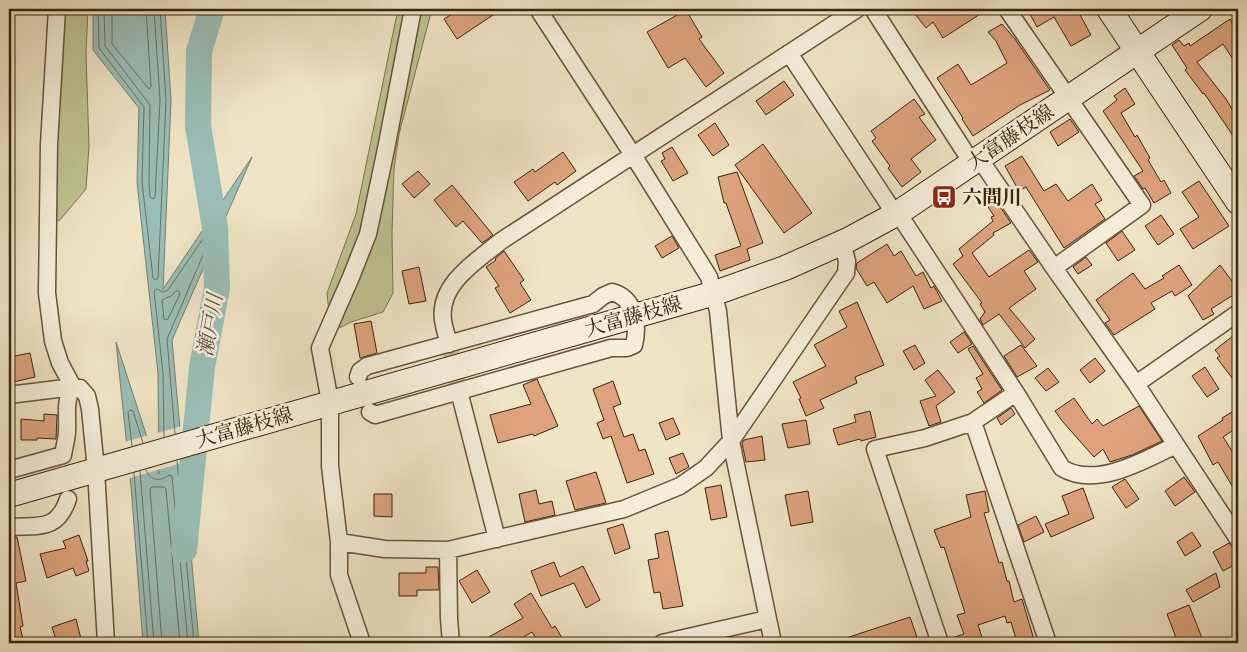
<svg xmlns="http://www.w3.org/2000/svg" width="1247" height="652" font-family="Alegreya,'Noto Serif JP',serif">
<style>
.green{fill:#bfc291;stroke:#7d734f}
.water{fill:#9abeb6;stroke:#748072}
.pier{fill:#efe4c6}
.lines{fill:none;stroke-linecap:round;stroke-linejoin:round}
.shore{stroke:#6a7162;stroke-width:1}
.river{stroke:#9abeb6;stroke-width:26}
.building{fill:#dea37d;stroke:#3b240d}
.street-tunnel{stroke:#cbbea1;stroke-width:16;stroke-dasharray:16 8;stroke-linecap:butt}
.street-casing{stroke:#68543b;stroke-width:19}
.secondary-casing{stroke:#3b240d;stroke-width:26}
.street{stroke:#f5edda;stroke-width:16}
.secondary{stroke:#f5edda;stroke-width:24}
.labels{text-anchor:middle;stroke-width:5;stroke-linejoin:round;paint-order:stroke}
.street-label{font-size:20px;fill:#3b240d;stroke:#f5edda}
.poi-label{font-size:20px;font-weight:bold;fill:#3b240d;stroke:#f5edda;text-anchor:start}
.water-label{font-size:21px;font-style:italic;fill:#585240;stroke:#f5edda}
</style>
<rect width="100%" height="100%" fill="#efe4c6"/>
<filter id="stains"><feTurbulence type="fractalNoise" baseFrequency=".004" numOctaves="4"/><feColorMatrix values="0 0 0 0 .2 0 0 0 0 .09 0 0 0 0 .02 0 0 0 .5 -.17"/></filter>
<radialGradient id="worn" r=".72"><stop offset=".6" stop-color="#630" stop-opacity="0"/><stop offset="1" stop-color="#630" stop-opacity=".3"/></radialGradient>
<path class="green" d="M58,9H88L86,54L89,146L86,189L59,221L53,217Z
M398,9H432L399,134L394,169L392,233L393,293L383,312L351,322L331,332L327,293L356,214Z"/>
<path class="water" d="M93,9H165L171,100L163,289L252,157L172,340L199,643H143L131,486L116,342L159,474L158,373L137,182L139,108L93,50Z"/>
<path class="pier" d="M182,426L185,462L127,479L124,442L149,435L157,460V433Z"/>
<g class="lines">
<path class="shore" d="M98,9L99,48L144,107L142,182L153,278L155,280L158,278L166,100L160,9
M104,9L105,46L150,105L149,181L150,197L153,199L155,197L160,100L154,9
M112,9V44L149,89L151,86L146,9
M176,291H179L180,294L168,319L165,320L164,319L162,300L171,296Z
M164,437L163,373L154,291L157,289L163,292L168,290L209,230L212,229L213,232L167,339L175,434
M132,446L128,412L130,410L133,411L143,443
M177,461L194,643
M146,470C150,481 160,482 169,475L172,476L188,643
M140,471L154,643
M134,473L148,643
M162,643L150,489L152,487H164L166,489L180,643"/>
<path class="river" d="M184,550L202,367L217,288L215,228L198,126L199,51L212,9"/>
</g>
<path class="building" d="M460,9H502L457,39L444,19Z
M911,9H988L943,38L933,22L926,28Z
M1027,9H1077L1091,35L1071,46L1054,17L1037,27Z
M686,10L702,37L699,39L724,73L706,87L685,58L668,68L647,32Z
M1230,19L1238,33V67L1223,44L1197,62L1226,99L1238,119V143L1204,93L1203,94L1185,70L1187,68L1172,45L1179,40L1184,46L1189,43L1190,46Z
M1002,24L1015,39L1050,90L1020,105L973,136L962,119L963,118L937,78L958,64L971,85L1007,63L996,41L988,32Z
M784,81L794,95L766,115L756,101Z
M1125,88L1135,104L1121,113L1135,137L1137,135L1150,158L1148,160L1161,182L1164,180L1171,193L1154,203L1145,188L1143,189L1134,176L1143,171L1103,111L1117,100L1114,96Z
M914,99L925,114L919,117L936,140L911,159L921,172L902,187L888,168L890,166L872,141L876,138L871,131Z
M1070,119L1079,132L1058,146L1050,132Z
M715,123L729,145L713,156L698,135Z
M763,144L812,213L784,233L735,165Z
M672,147L688,173L673,181L661,161L665,159L662,153Z
M563,152L576,171L557,185L555,182L528,201L514,182L533,169L535,172Z
M1022,156L1044,191L1056,184L1068,201L1092,184L1102,200L1095,204L1105,219L1064,248L1026,187L1019,191L1005,166Z
M418,171L430,184L414,198L402,184Z
M737,172L763,243L747,249L750,260L720,271L715,255L741,246L726,203H724L718,177Z
M1199,181L1229,226L1193,249L1180,229L1199,217L1182,192Z
M452,185L493,235L482,243L463,221L456,227L434,200Z
M990,192L1011,223L993,233L994,235L972,253L989,277L1029,250L1038,262L1024,271L1036,289L1009,308L1035,339L1025,348L999,314L983,325L980,319L985,312L980,304L982,303L953,264L963,256L959,249L993,221L991,217L994,216L982,198Z
M1161,215L1174,234L1158,245L1145,226Z
M1122,231L1135,250L1118,261L1106,243Z
M672,236L679,248L662,258L655,246Z
M887,244L894,256L901,251L916,276L923,272L931,288L934,286L942,301L924,309L913,286L887,303L874,282L867,286L856,268L857,263Z
M504,251L524,280L520,283L531,300L510,313L495,288L499,286L486,267L496,260L495,259Z
M1086,257L1092,265L1078,274L1073,267Z
M1179,265L1192,285L1175,296L1172,291L1151,303L1155,309L1114,335L1105,323L1110,320L1096,300L1133,273L1145,289L1164,278L1162,276Z
M1220,265L1238,289V292L1211,309L1214,314L1203,320L1188,296Z
M419,267L426,301L409,304L402,271Z
M857,302L884,365L855,377L857,383L820,400L824,408L806,416L799,399L801,398L793,382L826,366L814,345L847,327L839,311Z
M371,321L377,353L360,358L354,324Z
M964,332L972,344L958,353L950,342Z
M1238,332V386L1217,358L1220,356L1215,350Z
M915,345L925,363L914,370L903,351Z
M1021,345L1037,366L1017,377L1004,356Z
M973,346L1002,390L984,403L977,392L982,389L976,378L983,374L968,349Z
M30,353L35,377L9,383V370L12,369L10,357Z
M1095,358L1105,371L1090,383L1080,370Z
M1205,367L1219,389L1207,397L1192,376Z
M1048,368L1059,382L1046,391L1035,378Z
M938,370L955,392L936,406L941,422L929,426L920,401L936,396L925,380Z
M537,379L558,426L534,436L533,434L498,443L490,415L531,404L523,385Z
M613,381L621,404L613,407L624,437L633,434L639,451L645,449L654,474L627,483L611,436L603,439L597,423L604,420L593,389Z
M1074,398L1092,424L1097,419L1103,426L1139,406L1162,441L1132,455L1110,462L1103,449L1094,457L1063,422L1055,411Z
M1011,408L1015,414L1001,425L997,418Z
M870,411L876,437L861,441L860,439L838,445L833,429L856,422L854,415Z
M1232,412L1238,423V427L1223,437L1238,460V496L1218,462L1213,465L1198,436L1223,420L1222,418Z
M44,414L57,415L56,439L37,438V440H21V419L44,421Z
M673,418L680,434L666,440L659,423Z
M806,420L810,444L788,448L782,424Z
M762,436L765,460L746,462L742,443L744,440Z
M683,453L689,467L676,474L669,458Z
M596,472L606,503L575,510L566,481Z
M1184,477L1195,492L1175,506L1165,491Z
M1125,479L1139,499L1126,508L1112,487Z
M721,485L727,517L711,520L705,488Z
M1083,488L1094,518L1051,537L1045,524L1069,514L1062,496Z
M536,490L539,504L552,501L555,515L525,522L519,494Z
M808,491L813,522L791,526L785,495Z
M985,491L989,512L984,513L999,563L1002,562L1007,581H1009L1014,602L1022,599L1035,643H1021L1020,638L1016,639L1011,622L1007,623L1005,616L978,625L984,643H950L949,639L964,634L957,615L965,613L944,547L941,548L934,530L971,517L966,495Z
M374,494H392V517L374,516Z
M1036,516L1044,532L1024,542L1018,525Z
M623,524L630,548L615,554L607,529Z
M668,531L683,606L663,609L660,592L654,593L648,560L659,558L655,534Z
M1192,532L1201,546L1185,556L1177,542Z
M79,535L88,561H86L89,571L76,576L73,568L47,578L40,554L66,548L63,541Z
M9,537H17L26,581L16,583L23,626L20,627L24,643H9Z
M1229,543L1233,548L1238,549V563L1223,571L1213,552Z
M554,562L560,577L583,566L600,600L586,608L574,583L541,596L531,571Z
M426,567H438L439,590H417V596H399V573H426Z
M477,570L490,592L472,603L459,581Z
M1216,573L1220,587L1193,602L1186,590Z
M531,593L552,628L555,626L562,638L553,643H539L532,632L514,643H478L523,618L514,604Z
M1189,605L1204,643H1178L1167,614Z
M910,617L919,643H837V641Z
M76,619L82,643H57L52,627Z"/>
<g class="lines">
<path class="street-tunnel" d="M449,344L459,391"/>
<defs>
<path id="street" d="M538,9L633,155L709,277L718,311L731,441L773,643
M873,9L972,163
M1007,9L1142,205L1054,268
M789,53L895,214
M979,158L1054,268L1136,384L1238,539
M898,213L1016,393L1062,468C1096,489 1145,460 1176,445
M449,344C447,336 444,328 443,320C438,284 477,261 501,241L857,9
M358,377L360,371L367,366L593,304L603,296L612,292C635,298 639,324 634,345L627,348H611L375,415L370,412
M1136,384L1238,313
M459,391L497,539
M9,395L73,387L60,363L53,341L47,293L49,144L57,9
M973,422L1048,643
M9,470L63,455C64,447 67,439 67,431C68,415 64,401 73,387L80,388L87,396L90,409L96,470L106,643
M9,527C38,525 57,532 68,499
M339,542L385,549L448,550L624,509L680,486L706,468L731,441L846,273L847,261L842,242
M448,550L449,619L451,643
M362,643L339,575V542L330,466V402L320,348L351,277L368,234L386,149L413,9
M662,643L767,619
M940,643L875,449L925,438L973,422L1016,393"/>
<path id="secondary" d="M1109,9L1238,202
M9,495L715,293L785,268L848,240L898,213L1200,9"/>
</defs>
<use href="#street" class="street-casing"/>
<use href="#secondary" class="secondary-casing"/>
<use href="#street" class="street"/>
<use href="#secondary" class="secondary"/>
</g>
<defs>
<symbol id="bus-square" viewBox="-11 -11 22 22"><rect x="-9" y="-9" width="18" height="18" rx="4" fill="#8f2418" stroke="#f5edda"/><path d="M-5-6H5V4H4V6H2V4H-2V6H-4V4H-5ZM-3.5-4V0h7V-4ZM-3.5 1.2v1.5H-2V1.2ZM2 1.2v1.5H3.5V1.2Z" fill="#fff"/></symbol>
</defs>
<g fill-rule="evenodd">
<use href="#bus-square" x="930" y="183" width="28" height="28"/>
</g>
<g class="labels">
<g class="street-label">
<text transform="translate(1010 137) rotate(-34)" y="7">大富藤枝線</text>
<text transform="translate(633 316) rotate(-16)" y="7">大富藤枝線</text>
<text transform="translate(244 427) rotate(-16)" y="7">大富藤枝線</text>
</g>
<g class="poi-label">
<text x="962" y="204">六間川</text>
</g>
<g class="water-label">
<text transform="translate(210 325) rotate(-80)" y="7">瀬戸川</text>
</g>
</g>
<rect width="1247" height="652" fill="none" stroke="#efe4c6" stroke-width="30"/>
<rect x="10" y="10" width="1227" height="632" fill="none" stroke="#3b240d" stroke-width="2.5"/>
<rect x="15" y="15" width="1217" height="622" fill="none" stroke="#3b240d"/>
<rect width="100%" height="100%" filter="url(#stains)"/>
<rect width="100%" height="100%" fill="url(#worn)"/>
</svg>
